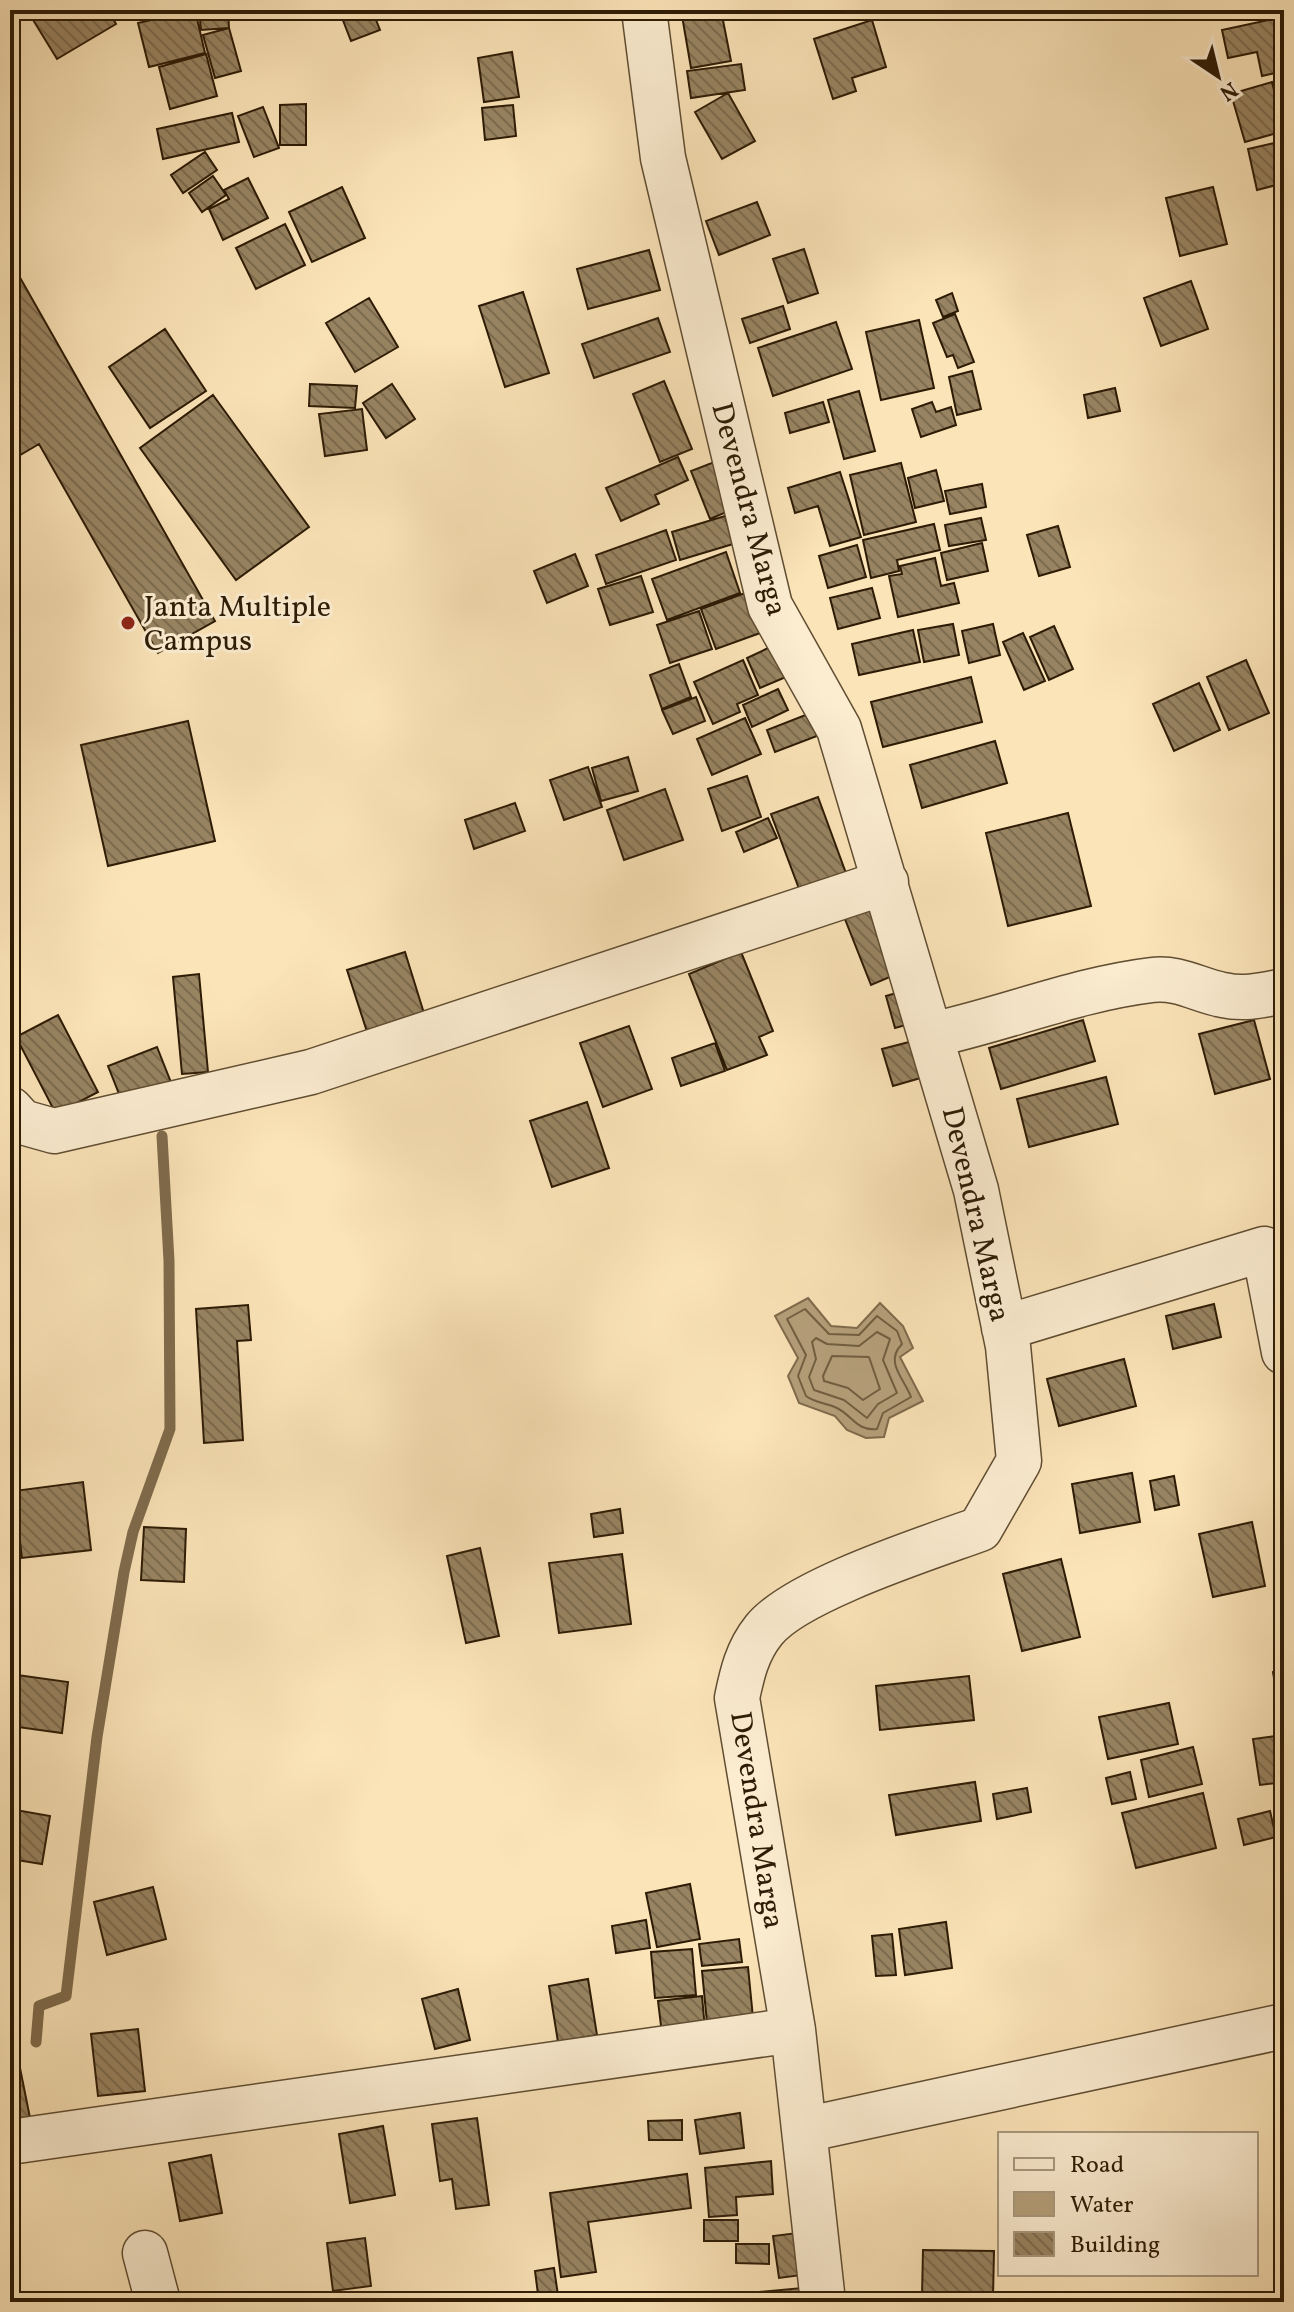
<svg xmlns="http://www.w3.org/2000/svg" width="1294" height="2312" font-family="Vollkorn,serif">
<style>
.water{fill:#b5a07b;stroke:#7f6b4c;stroke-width:2}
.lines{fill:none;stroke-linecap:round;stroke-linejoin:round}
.shore{stroke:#715e40;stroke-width:2}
.stream{stroke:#7f6b4c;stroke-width:11}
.building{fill:url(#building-back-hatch);stroke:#2d1b05;stroke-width:2}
.minor-casing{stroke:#604d32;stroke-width:47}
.minor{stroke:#fcedd1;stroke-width:44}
.poi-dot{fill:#8f2418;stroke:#fcedd1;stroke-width:3}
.labels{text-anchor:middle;stroke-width:6;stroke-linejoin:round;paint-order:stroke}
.street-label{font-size:30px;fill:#2d1b05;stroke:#fcedd1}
.poi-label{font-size:30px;fill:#2d1b05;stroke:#fcedd1;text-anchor:start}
</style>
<defs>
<pattern id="building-back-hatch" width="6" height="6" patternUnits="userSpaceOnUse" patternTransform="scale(2)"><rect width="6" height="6" fill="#988462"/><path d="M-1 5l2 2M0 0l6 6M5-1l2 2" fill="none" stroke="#7c6b4f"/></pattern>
</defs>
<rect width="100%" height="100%" fill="#fbe4b8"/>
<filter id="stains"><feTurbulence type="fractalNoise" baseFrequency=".0025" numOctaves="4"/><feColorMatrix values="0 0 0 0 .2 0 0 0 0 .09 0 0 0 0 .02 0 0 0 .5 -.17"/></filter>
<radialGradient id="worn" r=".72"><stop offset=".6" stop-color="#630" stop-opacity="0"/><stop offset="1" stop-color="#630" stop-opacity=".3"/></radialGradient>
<path class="water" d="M808,1298L831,1326L857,1328L880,1303L903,1326L913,1348L900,1357L923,1401L889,1418L884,1437L866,1438L847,1430L835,1416L799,1403L788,1376L798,1358L775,1316Z"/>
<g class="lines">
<path class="shore" d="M805,1309L829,1334L859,1335L877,1316L897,1331L902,1344C884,1362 904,1378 911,1397L883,1413L877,1429C856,1431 853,1416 837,1408C827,1403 815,1403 806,1396L798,1376L806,1355L787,1319Z
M877,1332L890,1339L883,1360L897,1393L878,1404L867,1418L844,1400L814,1390L809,1377L816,1359L812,1342L816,1338L827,1344L859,1346Z
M832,1356L869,1357L880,1389L863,1400L848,1388L824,1381L823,1376Z"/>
<path class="stream" d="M36,2042L39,2006L66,1996L97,1737L124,1572L133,1532L170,1429L169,1261L162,1136"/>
</g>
<path class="building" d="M27,10H108L116,24L57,59Z
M195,10L205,53L149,67L138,23Z
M199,10H228L229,28L201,30Z
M339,10H372L380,30L351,41Z
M681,10H721L731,61L691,68Z
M1283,17L1284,71L1262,76L1257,52L1228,58L1222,30Z
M872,20L886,67L852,78L856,91L833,99L814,39Z
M229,28L241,71L215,78L203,35Z
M512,52L519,97L484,102L478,58Z
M206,54L217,96L170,109L159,67Z
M741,64L745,90L691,98L687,71Z
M1272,82L1284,131L1245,142L1231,94Z
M728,93L755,141L722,159L695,112Z
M306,104V145H280V105Z
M513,105L516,136L485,140L482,108Z
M263,107L279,148L254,157L238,116Z
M232,113L239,142L163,159L157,129Z
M1283,141L1284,183L1257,190L1248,149Z
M205,152L217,170L183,193L171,175Z
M213,176L226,195L202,212L189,193Z
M248,178L268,218L223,240L209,209L229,199L224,190Z
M342,187L365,238L312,262L289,212Z
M1213,187L1227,244L1180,256L1166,198Z
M757,202L770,235L719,255L706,221Z
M285,224L305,265L256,289L236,248Z
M804,249L818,293L788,303L773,259Z
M649,250L660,290L588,309L577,269Z
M10,260L215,621L158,653L39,444L10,461Z
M1191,281L1208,329L1161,346L1144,298Z
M523,292L549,373L505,387L479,306Z
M952,293L958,311L943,317L936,300Z
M369,298L398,347L355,372L326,323Z
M783,306L790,329L750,343L742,319Z
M955,314L974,362L958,368L953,355L947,357L933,323Z
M658,318L670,352L594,378L582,344Z
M919,320L934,388L881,400L866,332Z
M836,322L852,369L773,396L758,348Z
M165,329L206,391L150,428L109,367Z
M972,371L981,409L957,415L949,377Z
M664,381L692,449L660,462L633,394Z
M310,384L357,386L355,408L309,406Z
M392,384L415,419L386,438L363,403Z
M1115,388L1120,411L1088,418L1084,395Z
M859,391L875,451L844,459L828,400Z
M213,395L309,527L236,580L140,448Z
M823,402L829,422L790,433L785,413Z
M932,402L936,412L951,407L956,425L921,437L912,409Z
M362,409L367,450L325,456L319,414Z
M678,457L688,480L655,495L659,504L621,521L606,488Z
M717,461L736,508L710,519L691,471Z
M901,463L916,522L864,535L850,475Z
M936,470L944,501L915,508L908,478Z
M840,472L861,537L830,546L818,506L795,513L788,488Z
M982,484L986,507L950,514L945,491Z
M725,516L733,544L680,560L672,532Z
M981,518L986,540L949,546L945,525Z
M934,524L940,550L897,560L899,571L871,578L863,540Z
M1058,526L1070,567L1039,576L1027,535Z
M666,530L676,560L606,584L596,555Z
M982,543L988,571L947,580L941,553Z
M857,545L866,577L828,588L819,556Z
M726,552L740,593L667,620L652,579Z
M575,554L588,586L547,603L534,571Z
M935,558L941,586L954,583L959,603L898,617L889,576L902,574L900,566Z
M641,576L653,612L610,625L598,589Z
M872,588L880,618L838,629L830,598Z
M748,592L763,632L716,649L701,609Z
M699,611L712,649L670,663L657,625Z
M953,624L959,655L924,662L918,630Z
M993,624L1000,655L969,663L962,631Z
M1054,626L1073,669L1049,680L1030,637Z
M913,630L920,662L859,675L852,644Z
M1023,633L1045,681L1024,690L1003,642Z
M779,643L793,674L760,688L747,658Z
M743,660L758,695L737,704L740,712L713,724L694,682Z
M1246,660L1269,713L1229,730L1207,677Z
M679,664L691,697L662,709L650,675Z
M971,677L982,722L883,747L871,702Z
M1199,683L1220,730L1174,751L1153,704Z
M778,689L788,710L752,727L743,705Z
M696,697L705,721L673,734L662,710Z
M808,714L817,736L775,752L767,730Z
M745,718L761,754L712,775L697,739Z
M188,721L215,841L108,866L81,745Z
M995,741L1007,783L922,808L910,765Z
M628,757L638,791L601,801L592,768Z
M588,767L602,807L564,820L550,780Z
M747,776L761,817L722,831L708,789Z
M665,789L683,840L624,860L607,810Z
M818,797L847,876L801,894L771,814Z
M515,803L525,831L474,849L465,820Z
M1068,813L1091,906L1008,926L986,833Z
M768,818L777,838L744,852L736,832Z
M877,901L904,971L871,985L843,914Z
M405,952L427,1023L370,1041L347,970Z
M741,952L773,1031L759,1037L767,1055L727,1070L689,974Z
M199,974L208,1072L182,1074L173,977Z
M907,990L916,1022L895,1028L886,996Z
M58,1015L98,1092L56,1114L16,1037Z
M1083,1020L1095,1061L1001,1089L989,1048Z
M1254,1020L1270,1079L1215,1094L1199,1034Z
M629,1026L652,1089L603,1107L580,1043Z
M913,1041L924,1077L893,1086L882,1049Z
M715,1043L725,1071L681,1086L672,1058Z
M157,1047L172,1085L123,1104L108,1066Z
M1106,1077L1118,1124L1029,1147L1017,1099Z
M587,1102L609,1168L552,1187L530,1121Z
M1214,1304L1221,1337L1173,1349L1166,1316Z
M248,1305L251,1340L237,1341L243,1440L204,1443L196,1309Z
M1124,1359L1136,1406L1059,1426L1047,1379Z
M1132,1473L1140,1522L1080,1533L1072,1484Z
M1174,1476L1179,1505L1155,1510L1150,1481Z
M83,1482L91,1550L22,1558L14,1491Z
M620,1509L623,1533L594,1537L591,1514Z
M1252,1522L1265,1586L1213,1597L1199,1534Z
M144,1527L186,1529L184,1582L141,1580Z
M480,1548L499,1636L466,1643L447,1556Z
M622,1554L631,1624L559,1633L549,1563Z
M1061,1559L1080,1637L1022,1651L1003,1574Z
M1284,1670V1719L1281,1720L1273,1672Z
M10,1674L68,1682L62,1733L10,1726Z
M969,1676L974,1720L880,1730L876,1686Z
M1169,1703L1178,1744L1108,1759L1099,1717Z
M1284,1735V1782L1260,1785L1253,1739Z
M1193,1747L1202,1784L1149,1797L1141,1760Z
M1130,1772L1136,1799L1112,1804L1106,1778Z
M975,1782L981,1821L896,1835L889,1795Z
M1027,1788L1031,1812L997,1819L993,1794Z
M1203,1793L1216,1848L1136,1868L1122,1813Z
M10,1809L50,1816L42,1864L10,1859Z
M1270,1811L1276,1837L1244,1845L1238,1819Z
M690,1884L700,1939L657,1947L646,1893Z
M153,1887L166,1939L107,1955L94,1902Z
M646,1920L650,1948L616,1953L612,1926Z
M946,1922L952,1968L905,1975L899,1929Z
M892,1934L896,1975L876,1976L872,1936Z
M739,1939L742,1962L702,1966L699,1944Z
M692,1949L696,1995L655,1998L651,1952Z
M10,1964L15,1965L11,2006H10Z
M748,1967L754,2028L708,2033L702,1971Z
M588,1979L597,2035L558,2042L549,1986Z
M458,1989L470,2040L435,2049L422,1999Z
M702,1996L705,2029L662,2034L658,2001Z
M138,2029L145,2091L98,2096L91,2034Z
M10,2043H15L31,2123L10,2127Z
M740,2113L744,2148L700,2154L695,2120Z
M477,2118L489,2205L456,2209L452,2179L440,2181L432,2124Z
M682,2120V2140H649L648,2121Z
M383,2126L395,2195L350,2203L339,2134Z
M211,2155L222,2213L180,2221L169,2163Z
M771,2161L773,2194L736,2197L737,2215L709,2217L705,2168Z
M687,2174L691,2208L588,2222L596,2272L561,2277L550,2193Z
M704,2220H738V2241H704Z
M797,2233L802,2275L779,2278L773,2236Z
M365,2238L371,2286L333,2291L327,2243Z
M736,2244H769V2264L736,2263Z
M923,2250L994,2251L993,2297L922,2296Z
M554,2268L559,2302H539L535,2271Z
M802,2288L803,2302H750L749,2293Z
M371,2295L372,2302H330V2301Z"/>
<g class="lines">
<defs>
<path id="minor" d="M644,10L663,158L770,606L839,729L976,1190L1008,1346L1019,1461L980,1529C928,1548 796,1590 764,1630C747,1651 742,1674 737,1698L793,2030L823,2302
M931,1035C1005,1019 1077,989 1152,980C1180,977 1197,990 1223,995C1245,1000 1263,995 1284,991
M10,1109L22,1122L54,1131L311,1072L886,882
M1004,1328L1264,1249L1284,1352
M804,2130L1284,2026
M10,2142L793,2030
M145,2253L158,2302"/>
</defs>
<use href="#minor" class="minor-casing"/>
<use href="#minor" class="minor"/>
</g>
<circle class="poi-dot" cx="128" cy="623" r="8"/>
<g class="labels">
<g class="street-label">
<text transform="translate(750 509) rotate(75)" y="10">Devendra Marga</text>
<text transform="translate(977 1214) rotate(77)" y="10">Devendra Marga</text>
<text transform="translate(758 1820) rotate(81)" y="10">Devendra Marga</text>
</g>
<g class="poi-label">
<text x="144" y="616">Janta Multiple<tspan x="144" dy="34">Campus</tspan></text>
</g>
</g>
<rect width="1294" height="2312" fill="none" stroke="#fbe4b8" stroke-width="40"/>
<rect x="12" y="12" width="1270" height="2288" fill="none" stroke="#2d1b05" stroke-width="4"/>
<rect x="20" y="20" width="1254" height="2272" fill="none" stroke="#2d1b05" stroke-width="2"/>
<rect x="998" y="2132" width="260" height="144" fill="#fcedd1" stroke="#a9997f" stroke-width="2"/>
<rect x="1014" y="2158" width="40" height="12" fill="#fcedd1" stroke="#a9997f" stroke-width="2"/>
<text x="1070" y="2172" font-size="24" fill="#2d1b05">Road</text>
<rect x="1014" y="2192" width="40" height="24" fill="#b5a07b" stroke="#a9997f" stroke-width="2"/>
<text x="1070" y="2212" font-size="24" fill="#2d1b05">Water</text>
<rect x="1014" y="2232" width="40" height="24" fill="url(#building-back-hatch)" stroke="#a9997f" stroke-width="2"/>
<text x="1070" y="2252" font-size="24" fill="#2d1b05">Building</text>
<g transform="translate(1218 76) rotate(145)" stroke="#fcedd1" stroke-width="6" paint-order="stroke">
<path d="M0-6L14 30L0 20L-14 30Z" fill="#2d1b05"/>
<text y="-12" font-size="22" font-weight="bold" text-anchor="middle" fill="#2d1b05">N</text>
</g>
<rect width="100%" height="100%" filter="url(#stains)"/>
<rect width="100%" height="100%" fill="url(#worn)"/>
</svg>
